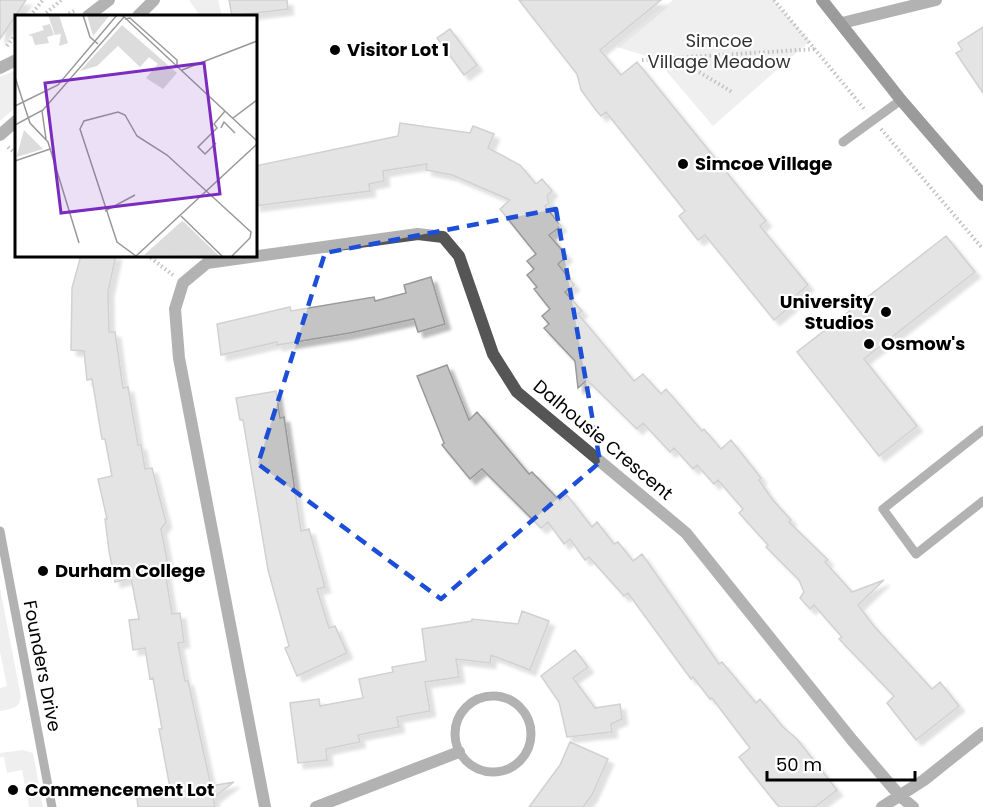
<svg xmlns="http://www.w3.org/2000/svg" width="983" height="807" font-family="Poppins,sans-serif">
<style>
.green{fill:#dcdcdc}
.building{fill:#c4c4c4;stroke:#999;stroke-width:1.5;filter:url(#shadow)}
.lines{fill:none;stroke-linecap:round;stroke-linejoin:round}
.path{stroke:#777;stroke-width:4;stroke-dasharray:1.5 3;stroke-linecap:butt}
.service{stroke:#555;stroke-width:9}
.minor{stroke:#555;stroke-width:12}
.secondary{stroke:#222;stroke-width:12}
.marked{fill:none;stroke:#1d4ed8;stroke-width:4.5;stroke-dasharray:12 8;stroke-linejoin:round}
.poi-dot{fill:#000;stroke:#fff;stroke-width:2}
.labels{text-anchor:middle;stroke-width:4.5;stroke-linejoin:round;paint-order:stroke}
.park-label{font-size:18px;fill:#333;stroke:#fff}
.poi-label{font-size:18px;font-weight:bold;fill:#000;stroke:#fff;text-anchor:start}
.street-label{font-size:18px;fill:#000;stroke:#fff}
.inset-road{fill:none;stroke:#999;stroke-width:1.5}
.view{fill:#7b2cbf;fill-opacity:0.15;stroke:#7b2cbf;stroke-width:3}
.inset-edge{fill:none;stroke:#000;stroke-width:3}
</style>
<defs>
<filter id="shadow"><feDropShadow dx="5.5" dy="5.5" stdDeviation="1.5" flood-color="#0004"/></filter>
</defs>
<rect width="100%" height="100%" fill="#fff"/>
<path class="green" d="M189,0H218L222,16H200Z
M673,0H773L810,41L713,126L656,59L617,47Z
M16,70V107L0,121V77Z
M0,588L21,697C19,709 11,709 0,711V688L7,686L0,652Z
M23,750L33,753L43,807H29L22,770L7,773L4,757H0V753Z"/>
<path class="building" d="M0,0H26L0,39Z
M229,0H287L288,9L232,16Z
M519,0H661L600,50L621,75L637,62L766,221L760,226L808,285L789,301L792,305L774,320L705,235L698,240L679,216L685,211L606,112L601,116L596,110L581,90L577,74Z
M983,27V93L956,53L962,50L958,43Z
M450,29L477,65L464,75L437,38Z
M400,123L470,133L473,126L494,134L488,148L520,165L536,184L542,179L552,191L547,196L549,203L545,206L561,226L549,235L567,256L558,264L574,285L565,292L582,311L578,314L634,381L643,374L661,394L666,389L702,431L704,429L721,449L731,440L761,478L759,480L772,499L791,520L789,522L828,560L825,562L852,592L884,580L858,605L873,625L932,689L940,682L959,706L916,740L887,703L894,696L839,639L842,637L814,605L810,609L800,598L804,592L799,580L766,547L768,545L739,513L743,509L718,480L714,484L697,465L693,469L674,448L670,452L643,423L637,429L587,380L578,388L575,361L544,328L549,324L542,316L550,309L534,289L537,287L527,275L534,269L527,261L536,254L500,209L510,200L452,175L426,170L427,164L383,171L384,181L369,184L370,191L255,206V166L398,136Z
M946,236L975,272L864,359L917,426L879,456L797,352Z
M81,255H116L108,292L109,332H115L123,388L128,387L138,445H141L145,469L152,468L162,507L166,522L161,529L169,570L165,571L172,614L180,613L184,642L178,643L185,681H188L211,786L234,782L213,798L215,807H138L137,798L171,793L159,729H162L153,678L150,679L145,648L133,650L129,620L139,619L131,578L115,582L109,551L105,519H107L98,479L112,476L105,439H102L92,379L87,380L84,351L71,350L72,288Z
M431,277L445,324L418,332L414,319L350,333L277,345V342L221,355L217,324L290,307L291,311L374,297L375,301L406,293L404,285Z
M447,365L469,420L477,412L529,474L532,472L560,501L567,495L592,527L597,522L614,544L618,542L633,561L642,554L719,664L722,662L756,703L760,699L783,727L797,739L837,790L815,807H779L739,757L750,748L712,698L710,699L693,677L691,679L628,593L624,596L589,557L585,560L570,539L564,544L548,522L541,528L482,469L470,479L442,445L444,443L417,376Z
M276,391L280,418L284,417L301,531L309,529L325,587L317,589L329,628L335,626L347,653L297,676L285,648L289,646L268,570L243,420H240L236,398Z
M522,611L549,621L530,670L491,655L490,663L456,659L459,677L425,682L430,711L397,717L399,727L358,735L360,742L326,749L327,760L298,763L290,703L319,699L320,706L363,698L359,679L393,672L392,667L426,661L422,629L472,621V619L518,624Z
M575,650L588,667L573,678L595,708L620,704L622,719L611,724L612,732L567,737L559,702L541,676Z
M570,742L608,759L592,795L583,807H529L560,765Z"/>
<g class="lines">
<path class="path" d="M774,0L866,111
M30,16L43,0
M43,16L61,0
M65,16L74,11
M7,46L16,34
M676,58L732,92
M642,60L815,49
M881,129L983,249
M8,147L16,154
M147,255L173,275"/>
<path class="service" d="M843,142L901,100
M983,430L883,509L916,554L983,501
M0,531L52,807
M455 734a38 38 0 1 1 76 0a38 38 0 1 1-76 0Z"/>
<path class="minor" d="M88,16L109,0
M138,16L154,0
M842,23L936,0
M0,68L16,60
M0,135L16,121
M265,807L179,358L175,309L183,283L207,263L418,234L443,237L459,256L493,354L517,392L686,533L852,740L899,795L913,807
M316,807L459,752
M882,807L924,780L983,733"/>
<path class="secondary" d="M822,0L901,100L983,195"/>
</g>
<path d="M0 0H983V807H0ZM556,209L600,462L441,599L258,464L325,253Z" fill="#fff" fill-opacity=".55" fill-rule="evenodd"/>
<path class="marked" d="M556,209L600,462L441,599L258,464L325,253Z"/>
<g class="poi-dot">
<circle cx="335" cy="50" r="6"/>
<circle cx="683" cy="164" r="6"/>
<circle cx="886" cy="312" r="6"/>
<circle cx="869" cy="344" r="6"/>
<circle cx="43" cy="571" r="6"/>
<circle cx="13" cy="790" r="6"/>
</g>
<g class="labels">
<g class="park-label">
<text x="719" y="47">Simcoe<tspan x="719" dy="21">Village Meadow</tspan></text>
</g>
<g class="poi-label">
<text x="347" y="56">Visitor Lot 1</text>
<text x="695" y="170">Simcoe Village</text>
<text x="874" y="308" text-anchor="end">University<tspan x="874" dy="21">Studios</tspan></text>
<text x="881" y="350">Osmow's</text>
<text x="55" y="577">Durham College</text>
<text x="25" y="796">Commencement Lot</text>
</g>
<g class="street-label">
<text transform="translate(603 440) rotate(40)" y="6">Dalhousie Crescent</text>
<text transform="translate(42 666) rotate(79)" y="6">Founders Drive</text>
</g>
</g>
<g transform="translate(15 15)">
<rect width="242" height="242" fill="#fff"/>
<path d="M33,0H44L53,28L44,31L46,19L40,20ZM72,0H95L78,21ZM35,9L39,20L32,22L34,28L20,30L17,21L13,20L29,15L27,11ZM107,10L162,58L148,74L131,63L143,49L134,42L125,52L103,31L82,51L65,56ZM9,115L28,134L2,142V140ZM167,206L170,208L204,241L129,240Z" fill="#dcdcdc"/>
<path class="inset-road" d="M68,0L75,22L83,29M107,0L242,126M110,4L115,3L162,45V50M167,55L242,26M0,62L15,108L33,127L64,228M0,91L43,70L102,0M27,96L31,124M218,103L242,85M0,110L28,95L109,2M206,113L209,107L220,118M201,128L190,139L183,132L202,113L199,109L210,96M0,146L35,134M90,196L120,180M166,201L207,241M121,241L102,227L65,114L69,106L103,97L110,100L122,121L152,140L236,217L235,223L217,241M121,241L242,129"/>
<path class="view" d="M189,48L205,179L46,198L30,68Z"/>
<rect width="242" height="242" class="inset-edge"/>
</g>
<path d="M767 771v9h148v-9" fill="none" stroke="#000000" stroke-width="3"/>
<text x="776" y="771" font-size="18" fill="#000000" stroke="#ffffff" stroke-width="4.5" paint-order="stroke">50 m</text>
</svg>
